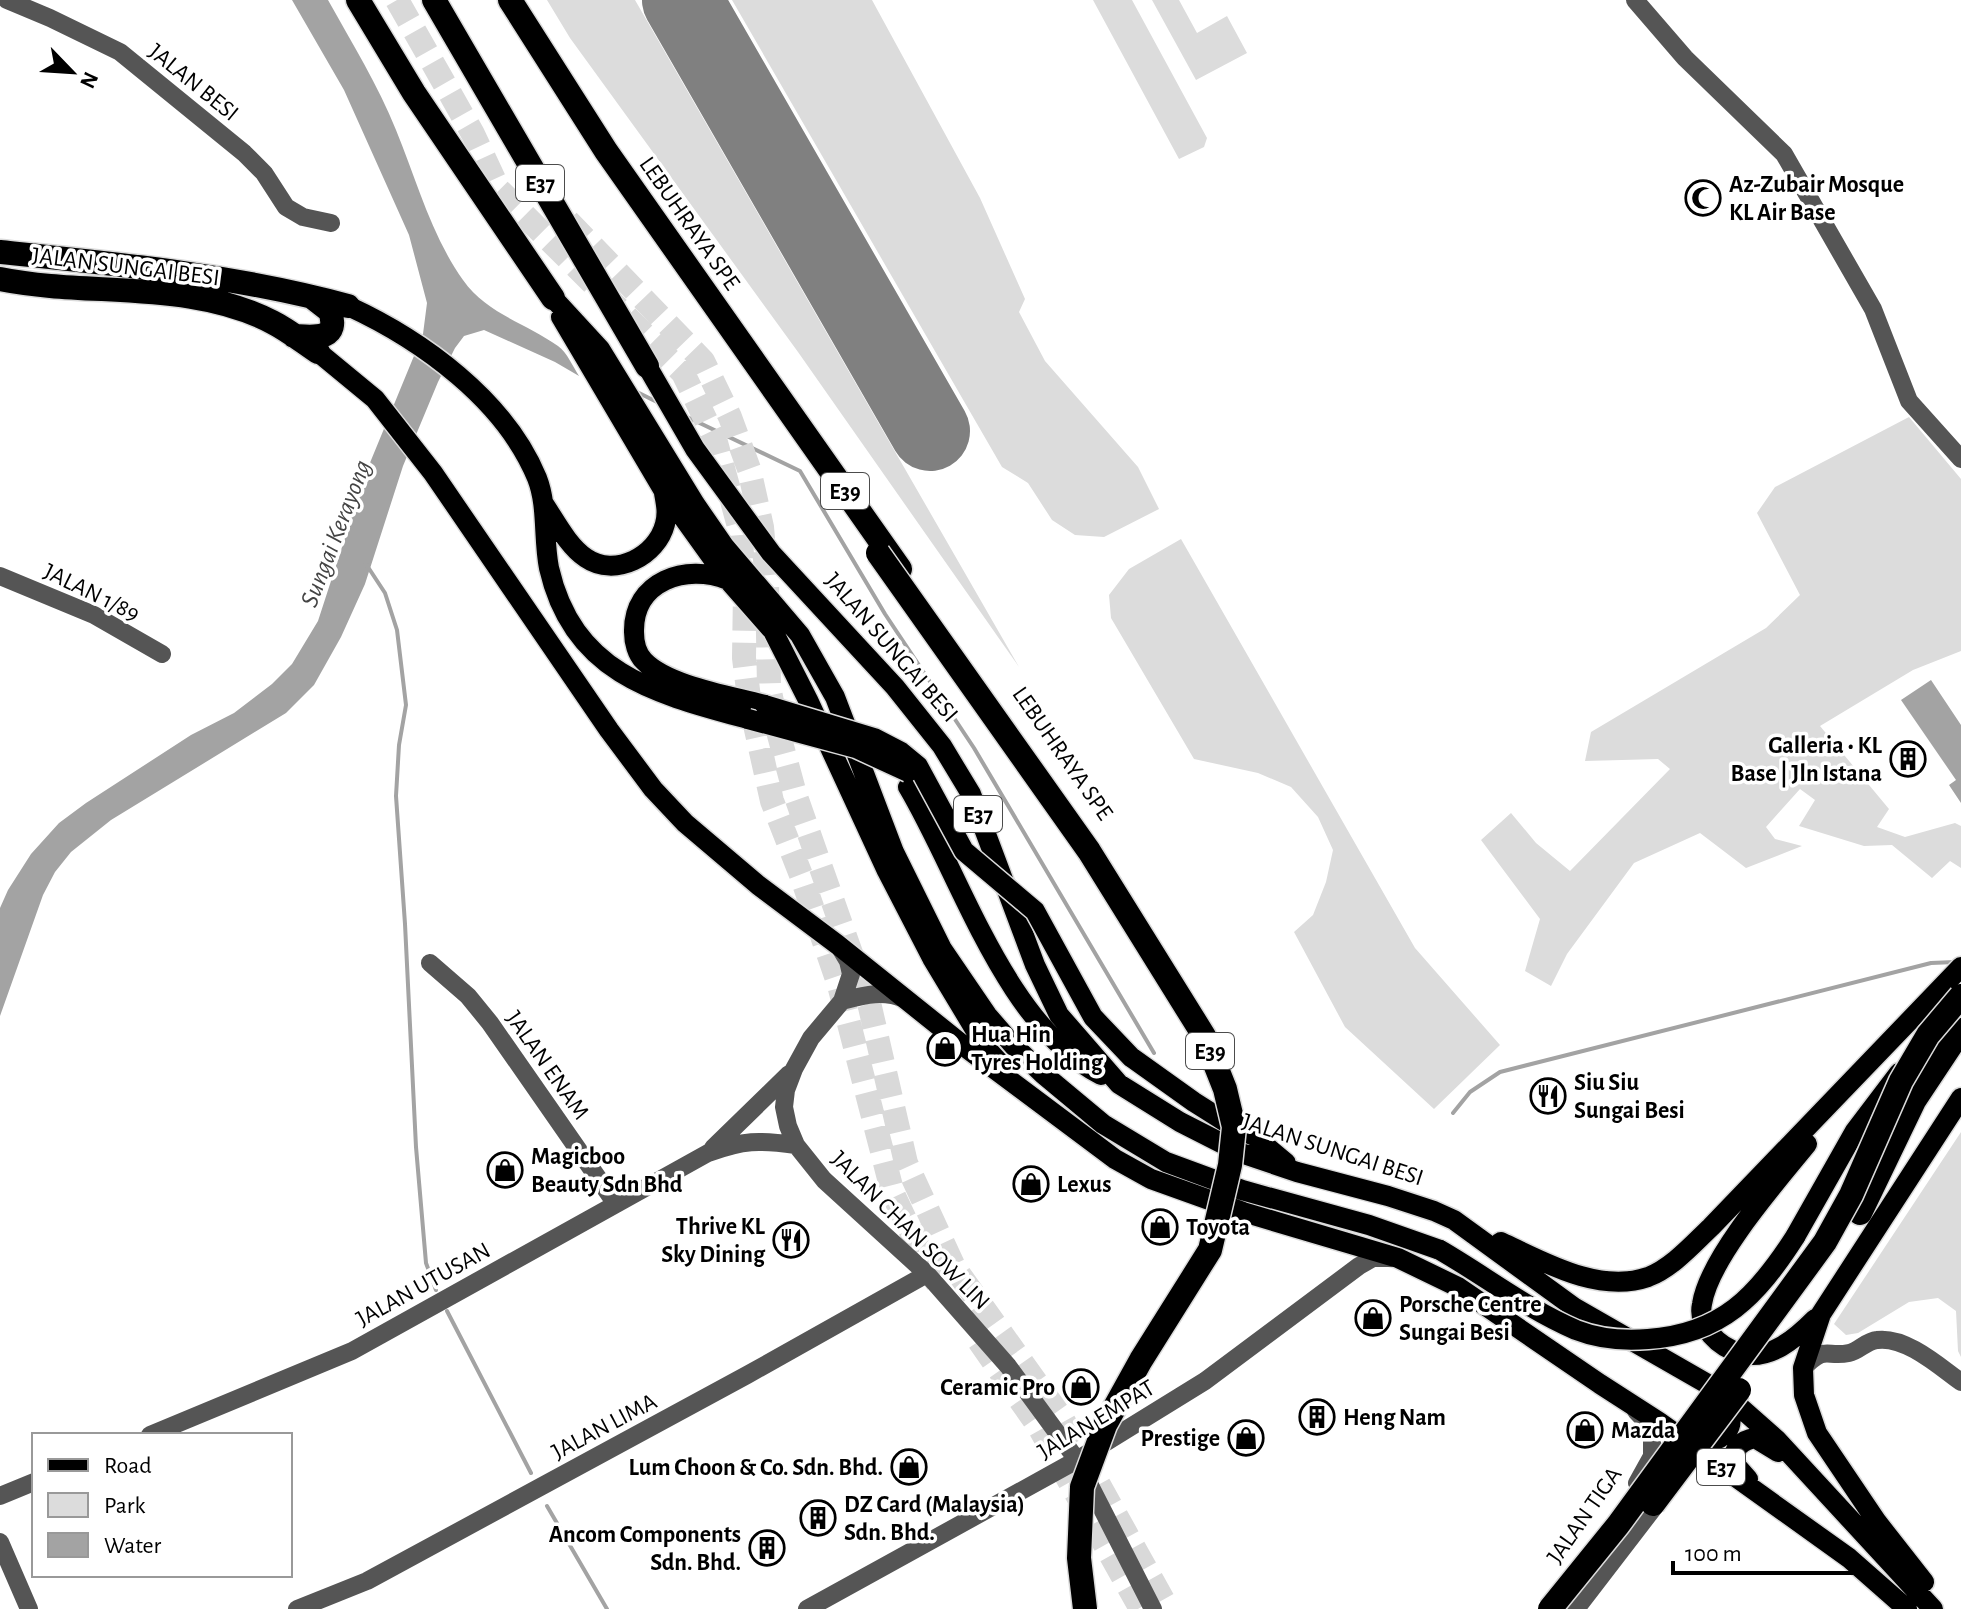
<svg xmlns="http://www.w3.org/2000/svg" width="1961" height="1609" font-family="'Alegreya Sans',sans-serif">
<style>
.green{fill:#dcdcdc}
.water{fill:#a3a3a3}
.lines{fill:none;stroke-linecap:round;stroke-linejoin:round}
.stream{stroke:#a3a3a3;stroke-width:4}
.runway{stroke:#808080;stroke-width:80}
.highway-tunnel{stroke:#d9d9d9;stroke-width:24;stroke-dasharray:24 12;stroke-linecap:butt}
.major-casing{stroke:#dbdbdb;stroke-width:23}
.highway-casing{stroke:#dbdbdb;stroke-width:27}
.minor{stroke:#555;stroke-width:18}
.major{stroke:#000;stroke-width:20}
.highway{stroke:#000;stroke-width:24}
.major-bridge-casing{stroke:#dbdbdb;stroke-width:23;stroke-linecap:butt}
.highway-bridge-casing{stroke:#dbdbdb;stroke-width:27;stroke-linecap:butt}
.major-bridge{stroke:#000;stroke-width:20}
.highway-bridge{stroke:#000;stroke-width:24}
.labels{text-anchor:middle;stroke-width:7;stroke-linejoin:round;paint-order:stroke}
.shield{fill:#fff;stroke:#4c4c4c;stroke-width:2}
.shield-label{font-size:22px;font-weight:bold;fill:#000}
.street-label{font-size:24px;fill:#000;stroke:#fff}
.poi-label{font-size:24px;font-weight:bold;fill:#000;stroke:#fff;text-anchor:start}
.water-label{font-size:26px;font-style:italic;fill:#444;stroke:#fff}
</style>
<rect width="100%" height="100%" fill="#fff"/>
<path class="green" d="M547,0H635L1019,667L798,352L570,38Z
M732,0H872L980,198L1025,299L1019,312L1045,361L1138,467L1159,509L1104,537L1075,535L1052,520L1028,483L1002,467Z
M1093,0H1132L1207,138L1204,147L1179,159Z
M1152,0H1179L1197,33L1227,16L1247,53L1196,80Z
M1909,417L1961,479V651L1913,670L1820,726L1889,809L1877,827L1905,837L1955,823L1961,826V868L1950,861L1932,878L1892,845L1864,846L1799,826L1815,800L1800,789L1766,827L1775,839L1802,846L1746,868L1700,833L1634,863L1567,954L1551,986L1525,971L1540,919L1481,840L1511,813L1536,843L1570,871L1670,769L1658,759L1585,761L1591,732L1766,628L1800,595L1757,513L1775,487Z
M1181,539L1415,948L1500,1045L1434,1109L1345,1027L1294,932L1313,915L1326,882L1333,850L1318,817L1291,787L1258,773L1194,759L1111,618L1109,595L1129,569Z
M1961,1132V1357L1958,1351L1956,1311L1938,1298L1909,1302L1858,1333L1846,1335L1834,1324Z"/>
<path class="water" d="M292,0H328C352,43 378,85 396,130C417,181 431,235 463,280C487,314 526,323 558,346C567,352 573,367 579,376L555,362L484,330L464,336L455,348L438,382L403,466L365,584L341,637L314,685L286,713L111,820L71,852L55,872L43,895L0,1016V908L8,890L31,854L59,823L86,803L191,735L234,713L272,684L292,664L318,621L367,470L423,334L427,303L409,235L344,90Z
M1931,680L1961,725V803L1949,785L1956,780L1901,700Z"/>
<g class="lines">
<path class="stream" d="M635,391L659,403
M685,416L800,471L885,614L974,748L1154,1053
M366,564L385,593L397,630L406,705L399,745L396,796L405,924L416,1147L426,1263L436,1290
M1453,1113L1470,1092L1500,1072L1931,963L1955,962
M447,1311L531,1473
M547,1506L607,1609"/>
<path class="runway" d="M682,0L930,431"/>
<path class="highway-tunnel" d="M397,0L473,134L499,190L683,373L715,439L740,530L745,590L744,658L749,698L772,801L801,875L839,985L893,1194L931,1274L939,1285
M568,221L703,361L730,417L749,469L762,527L767,582L769,687L779,735L795,794L870,1007L906,1163L954,1267L1063,1420L1168,1609
M979,1341L1039,1427L1141,1609"/>
<defs>
<path id="major" d="M553,298L600,349L695,504L724,546L800,635L835,697L894,852L942,949L987,1015L1013,1045L1043,1074L1103,1124L1166,1162L1242,1190L1369,1225L1440,1250
M348,306C422,340 505,400 537,478C548,506 543,538 549,568C573,674 656,694 748,719
M561,317L662,488L728,580L773,631L808,700L887,871L932,958L986,1048L999,1062
M318,352L375,399L433,473L609,730L653,789L685,823L758,885L838,945L969,1050L1115,1159L1151,1179L1243,1212L1398,1258L1458,1287L1600,1384L1659,1422L1849,1558L1907,1609
M647,366L695,449L771,553L895,687L942,746L971,794L1035,965L1059,1015L1119,1084L1180,1122L1241,1153L1297,1172L1388,1196L1434,1211L1454,1220L1575,1308L1725,1394L1777,1440L1933,1609
M544,504C556,522 568,546 586,558C615,578 657,556 665,524C668,513 666,504 664,493
M728,580C686,563 633,581 634,632C634,642 637,654 644,661C668,686 732,696 765,705
M908,787C961,876 1005,1025 1101,1075
M1131,1057L1194,1102L1232,1126L1254,1136L1286,1163
M1807,1144C1777,1181 1709,1258 1702,1304C1697,1327 1719,1347 1740,1353C1769,1362 1796,1338 1815,1319
M1795,1237L1855,1131L1899,1073
M1501,1242C1544,1262 1599,1294 1648,1277C1672,1268 1693,1244 1711,1227L1961,967
M1693,1432L1711,1441C1723,1439 1733,1429 1730,1416L1717,1401
M1748,1479L1733,1462C1733,1448 1742,1440 1755,1438L1778,1452
M1924,1582L1877,1522L1817,1433L1804,1395L1803,1368L1821,1314L1961,1098"/>
<path id="highway" d="M358,0L414,93L553,298
M434,0L647,366
M510,0L606,151L900,569
M0,252C118,264 234,275 348,306
M0,279C88,297 190,279 272,322C288,330 303,342 318,352
M294,336C314,337 340,341 330,311L312,297
M1860,1213L1914,1101L1961,1030"/>
</defs>
<use href="#major" class="major-casing"/>
<use href="#highway" class="highway-casing"/>
<path class="minor" d="M7,0L50,18L120,52L244,153L264,173L286,207L303,217L331,223
M1635,0L1685,58L1784,154L1873,309L1909,401L1961,459
M0,576L94,615L162,654
M839,946L848,961L851,974L842,1001L811,1038L794,1069L786,1090L784,1107L788,1126L796,1145L824,1180L927,1274L1008,1366L1077,1460L1153,1609
M430,963L468,996L490,1023L616,1204
M842,1001C865,995 882,990 905,999
M713,1148L789,1074
M1803,1368C1827,1344 1825,1358 1849,1353C1859,1351 1866,1341 1877,1340C1906,1336 1940,1367 1961,1382
M1636,1411L1652,1428V1456L1637,1483
M150,1435L352,1351L708,1153C744,1140 758,1140 796,1145
M0,1496L34,1482
M0,1542L29,1609
M297,1609L367,1581L747,1375L927,1274
M807,1609L1077,1460L1205,1381L1359,1266L1373,1258H1391
M1576,1609L1662,1497"/>
<use href="#major" class="major"/>
<use href="#highway" class="highway"/>
<defs>
<path id="major-bridge" d="M765,705L874,738L901,752L918,766L964,851L1035,911L1093,1017L1131,1057
M748,719L856,748L908,772
M1440,1250C1485,1276 1527,1309 1576,1330C1599,1339 1624,1341 1648,1339C1722,1334 1757,1296 1795,1237"/>
<path id="highway-bridge" d="M878,553L1089,851L1204,1036L1225,1089L1234,1127L1230,1165L1210,1250L1141,1360L1105,1425L1082,1487L1079,1558L1085,1609
M1653,1504L1739,1390
M1550,1609L1618,1525L1825,1242L1851,1195L1901,1081L1928,1035L1961,996"/>
</defs>
<use href="#major-bridge" class="major-bridge-casing"/>
<use href="#highway-bridge" class="highway-bridge-casing"/>
<use href="#major-bridge" class="major-bridge"/>
<use href="#highway-bridge" class="highway-bridge"/>
</g>
<defs>
<symbol id="mosque-ring" viewBox="-11 -11 22 22"><circle r="9.5" fill="#fff" stroke="#000" stroke-width="1.5"/><path d="M3.5-4.9A6 6 0 1 0 3.5 4.9A5 5 0 1 1 3.5-4.9Z" fill="#000"/></symbol>
<symbol id="building-ring" viewBox="-11 -11 22 22"><circle r="9.5" fill="#fff" stroke="#000" stroke-width="1.5"/><path d="M-4-6H4V6H1V3H-1V6H-4ZM-2.5-4.3h1.7v1.8h-1.7ZM.8-4.3h1.7v1.8H.8ZM-2.5-1h1.7V.8h-1.7ZM.8-1h1.7V.8H.8Z" fill="#000"/></symbol>
<symbol id="shop-ring" viewBox="-11 -11 22 22"><circle r="9.5" fill="#fff" stroke="#000" stroke-width="1.5"/><path d="M-5-2.5h2.3a2.7 3.5 0 0 1 5.4 0H5L5.5 6h-11ZM-1.5-2.5h3a1.5 2.3 0 0 0-3 0Z" fill="#000"/></symbol>
<symbol id="restaurant-ring" viewBox="-11 -11 22 22"><circle r="9.5" fill="#fff" stroke="#000" stroke-width="1.5"/><path d="M-5-6h1v4h1v-4h1v4h1v-4h1v5L-1.5 .5V6h-2V.5L-5-1ZM5-6V6H3V1.5H1.5Q1.5-4 5-6Z" fill="#000"/></symbol>
</defs>
<g fill-rule="evenodd">
<use href="#mosque-ring" x="1683" y="178" width="40" height="40"/>
<use href="#building-ring" x="1888" y="739" width="40" height="40"/>
<use href="#shop-ring" x="925" y="1028" width="40" height="40"/>
<use href="#restaurant-ring" x="1528" y="1076" width="40" height="40"/>
<use href="#shop-ring" x="485" y="1150" width="40" height="40"/>
<use href="#shop-ring" x="1011" y="1164" width="40" height="40"/>
<use href="#shop-ring" x="1140" y="1207" width="40" height="40"/>
<use href="#restaurant-ring" x="771" y="1220" width="40" height="40"/>
<use href="#shop-ring" x="1353" y="1298" width="40" height="40"/>
<use href="#shop-ring" x="1061" y="1367" width="40" height="40"/>
<use href="#building-ring" x="1297" y="1397" width="40" height="40"/>
<use href="#shop-ring" x="1565" y="1410" width="40" height="40"/>
<use href="#shop-ring" x="1226" y="1418" width="40" height="40"/>
<use href="#shop-ring" x="889" y="1447" width="40" height="40"/>
<use href="#building-ring" x="798" y="1498" width="40" height="40"/>
<use href="#building-ring" x="747" y="1528" width="40" height="40"/>
</g>
<g class="labels">
<g class="shield">
<rect x="516" y="165" width="48" height="36" rx="6"/>
<rect x="821" y="473" width="48" height="36" rx="6"/>
<rect x="954" y="796" width="48" height="36" rx="6"/>
<rect x="1186" y="1033" width="48" height="36" rx="6"/>
<rect x="1697" y="1449" width="48" height="36" rx="6"/>
</g>
<g class="shield-label">
<text x="540" y="191">E37</text>
<text x="845" y="499">E39</text>
<text x="978" y="822">E37</text>
<text x="1210" y="1059">E39</text>
<text x="1721" y="1475">E37</text>
</g>
<g class="street-label">
<text transform="translate(194 82) rotate(39)" y="8">JALAN BESI</text>
<text transform="translate(690 223) rotate(55)" y="8">LEBUHRAYA SPE</text>
<text transform="translate(126 266) rotate(7)" y="8">JALAN SUNGAI BESI</text>
<text transform="translate(92 592) rotate(26)" y="8">JALAN 1/89</text>
<text transform="translate(892 647) rotate(49)" y="8">JALAN SUNGAI BESI</text>
<text transform="translate(1063 753) rotate(55)" y="8">LEBUHRAYA SPE</text>
<text transform="translate(548 1065) rotate(55)" y="8">JALAN ENAM</text>
<text transform="translate(1333 1149) rotate(18)" y="8">JALAN SUNGAI BESI</text>
<text transform="translate(911 1230) rotate(45)" y="8">JALAN CHAN SOW LIN</text>
<text transform="translate(423 1284) rotate(-29)" y="8">JALAN UTUSAN</text>
<text transform="translate(1096 1419) rotate(-31)" y="8">JALAN EMPAT</text>
<text transform="translate(604 1426) rotate(-28)" y="8">JALAN LIMA</text>
<text transform="translate(1584 1515) rotate(-55)" y="8">JALAN TIGA</text>
</g>
<g class="poi-label">
<text x="1729" y="192">Az-Zubair Mosque<tspan x="1729" dy="28">KL Air Base</tspan></text>
<text x="1882" y="753" text-anchor="end">Galleria • KL<tspan x="1882" dy="28">Base | Jln Istana</tspan></text>
<text x="971" y="1042">Hua Hin<tspan x="971" dy="28">Tyres Holding</tspan></text>
<text x="1574" y="1090">Siu Siu<tspan x="1574" dy="28">Sungai Besi</tspan></text>
<text x="531" y="1164">Magicboo<tspan x="531" dy="28">Beauty Sdn Bhd</tspan></text>
<text x="1057" y="1192">Lexus</text>
<text x="765" y="1234" text-anchor="end">Thrive KL<tspan x="765" dy="28">Sky Dining</tspan></text>
<text x="1186" y="1235">Toyota</text>
<text x="1399" y="1312">Porsche Centre<tspan x="1399" dy="28">Sungai Besi</tspan></text>
<text x="1055" y="1395" text-anchor="end">Ceramic Pro</text>
<text x="1343" y="1425">Heng Nam</text>
<text x="1611" y="1438">Mazda</text>
<text x="1220" y="1446" text-anchor="end">Prestige</text>
<text x="883" y="1475" text-anchor="end">Lum Choon &amp; Co. Sdn. Bhd.</text>
<text x="844" y="1512">DZ Card (Malaysia)<tspan x="844" dy="28">Sdn. Bhd.</tspan></text>
<text x="741" y="1542" text-anchor="end">Ancom Components<tspan x="741" dy="28">Sdn. Bhd.</tspan></text>
</g>
<g class="water-label">
<text transform="translate(335 533) rotate(-69)" y="9">Sungai Kerayong</text>
</g>
</g>
<rect x="32" y="1433" width="260" height="144" fill="#ffffff" stroke="#999999" stroke-width="2"/>
<rect x="48" y="1459" width="40" height="12" fill="#000000" stroke="#999999" stroke-width="2"/>
<text x="104" y="1473" font-size="24" fill="#000000">Road</text>
<rect x="48" y="1493" width="40" height="24" fill="#dcdcdc" stroke="#999999" stroke-width="2"/>
<text x="104" y="1513" font-size="24" fill="#000000">Park</text>
<rect x="48" y="1533" width="40" height="24" fill="#a3a3a3" stroke="#999999" stroke-width="2"/>
<text x="104" y="1553" font-size="24" fill="#000000">Water</text>
<g transform="translate(72 72) rotate(115)" stroke="#ffffff" stroke-width="6" paint-order="stroke">
<path d="M0-6L14 30L0 20L-14 30Z" fill="#000000"/>
<text y="-12" font-size="22" font-weight="bold" text-anchor="middle" fill="#000000">N</text>
</g>
<path d="M1673 1561v12h178v-12" fill="none" stroke="#000000" stroke-width="4"/>
<text x="1685" y="1561" font-size="24" fill="#000000" stroke="#ffffff" stroke-width="6" paint-order="stroke">100 m</text>
</svg>
